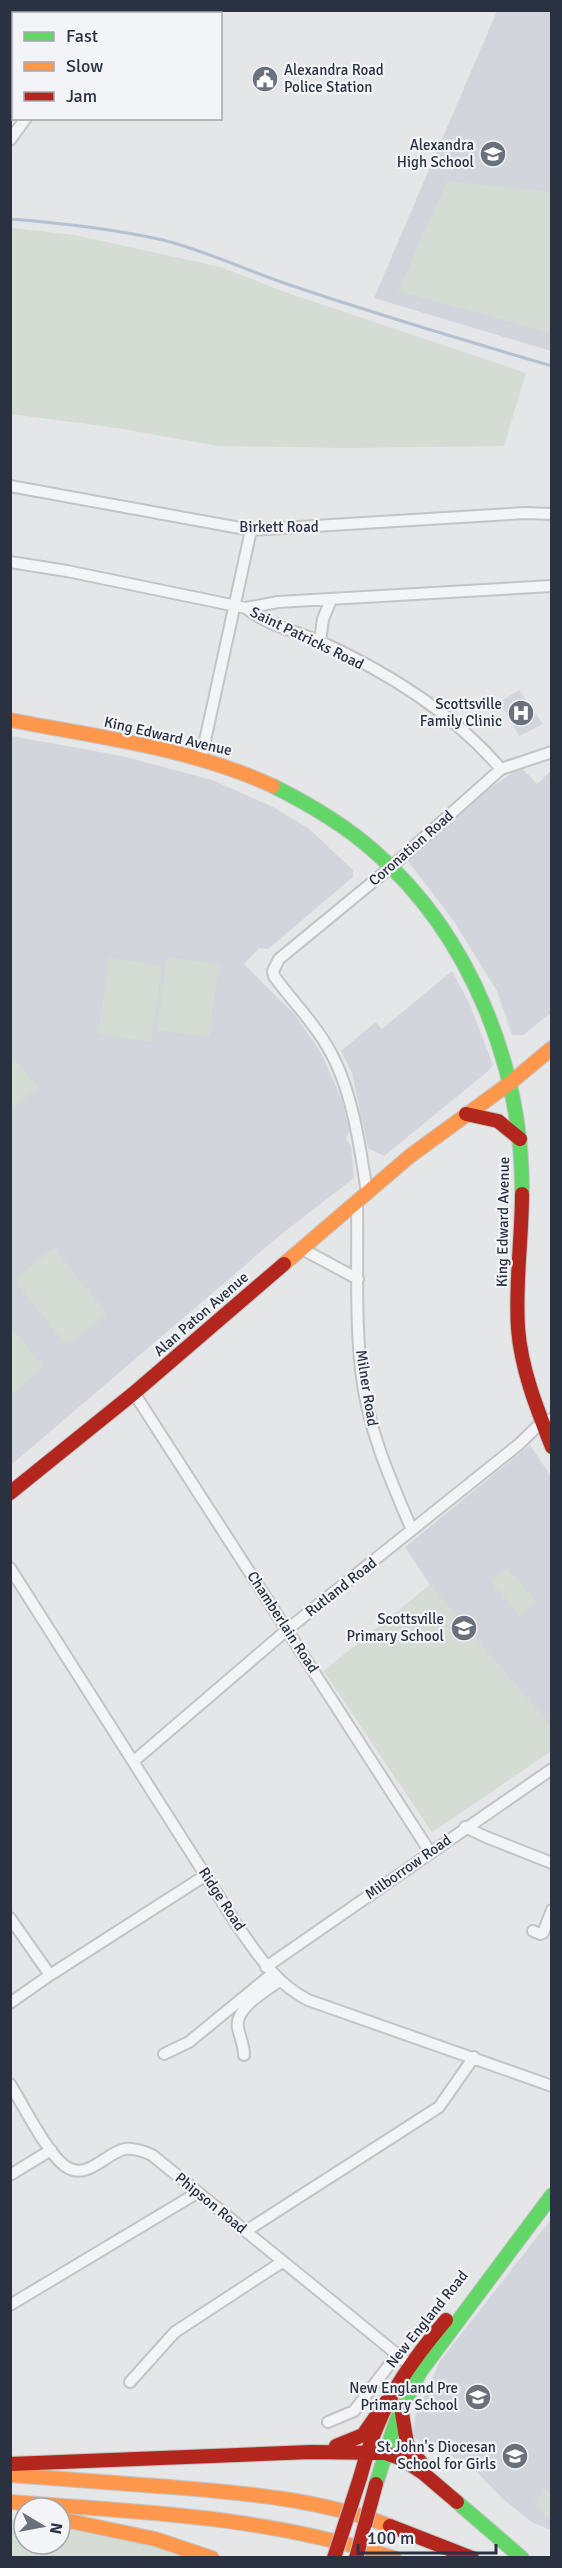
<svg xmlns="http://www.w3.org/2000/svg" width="562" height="2568" font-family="Signika,sans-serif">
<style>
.built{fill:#d2d5db}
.green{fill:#d4dcd4}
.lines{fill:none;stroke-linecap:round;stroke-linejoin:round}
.stream{stroke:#b3c1d3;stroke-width:3}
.street-casing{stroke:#c2c4c6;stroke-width:14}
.fast-casing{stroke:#c2c4c6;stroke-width:16}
.slow-casing{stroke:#c2c4c6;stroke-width:16}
.jam-casing{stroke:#c2c4c6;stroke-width:16}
.street{stroke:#f3f4f6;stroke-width:10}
.fast{stroke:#63d668;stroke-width:14}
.slow{stroke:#ff974d;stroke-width:14}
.jam{stroke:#b3261e;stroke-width:14}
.jam-bridge-casing{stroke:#c2c4c6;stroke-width:16;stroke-linecap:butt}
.jam-bridge{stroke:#b3261e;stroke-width:14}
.labels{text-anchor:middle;stroke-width:4.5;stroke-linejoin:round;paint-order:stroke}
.poi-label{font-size:15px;fill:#2a3242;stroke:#f2f4f8;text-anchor:end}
.street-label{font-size:15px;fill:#2a3242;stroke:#f2f4f8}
</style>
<rect width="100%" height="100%" fill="#e4e6e8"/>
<path class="built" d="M497,11H551V351L374,298Z
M519,690L543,724L519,736L500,702Z
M11,736L122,756L212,780L273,807L308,828L353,870V877L268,949L259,948L244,964L295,1015L321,1053L341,1098L350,1131L346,1138L351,1147L354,1178L284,1232L11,1465Z
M521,767L537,784L551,771V1013L523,1035H512L497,991L453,920L405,857L466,805Z
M452,971L470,1005L493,1065L487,1072L384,1156L368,1148L352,1073L341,1051L376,1022L382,1029Z
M530,1445L551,1476V1751L432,1832L324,1671L430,1585L405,1547Z
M551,2219V2530L532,2522L504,2500L473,2468L413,2437L415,2416L440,2361Z"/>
<path class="green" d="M447,181L551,192V333L398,291Z
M11,228L74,235L221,267L282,291L526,373L504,446L345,448L218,446L117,428L11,414Z
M167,957L219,965L209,1037L157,1030Z
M109,958L162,966L151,1042L98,1034Z
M10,1054L38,1087L11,1110H10Z
M54,1248L107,1314L67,1346L14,1280Z
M10,1326L44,1367L11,1395H10Z
M507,1568L537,1602L520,1616L491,1582Z
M430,1585L552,1727L551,1751L432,1832L324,1671Z
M545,2489L551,2494V2519L537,2509L534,2503Z
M10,2519L24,2520V2544H60V2524L89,2527L185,2557H11Z"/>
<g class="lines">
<path class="stream" d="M10,219C62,223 113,229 163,240C206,251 246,270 287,284C375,314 463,340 552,366"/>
<defs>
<path id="street" d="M34,10L39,14
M99,14L101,10
M10,140L26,118
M10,486L251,530L525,513L552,514
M10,562L67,571L246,608C268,626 296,631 321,642C387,672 454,714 501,769
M246,608L278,602L552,586
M320,641L323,619L331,600
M201,759L251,530
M367,1193C360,1146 352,1087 327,1046C312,1020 291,1000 274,976L273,971L279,959L391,867L501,769L552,752
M357,1202C358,1257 355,1315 361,1370C367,1427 390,1479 412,1530
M302,1249L358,1279
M134,1393L430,1852
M10,1568L237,1925C258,1955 275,1983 308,2000L552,2086
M134,1761L288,1629L518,1445L542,1422L552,1419
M465,1827L486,1837L552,1863
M10,1918L50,1975
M533,1931L540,1934L543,1933L552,1910
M266,1967L552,1769
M10,2003L50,1975L206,1875
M164,2054L189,2042L272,1974
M244,2055C244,2045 240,2038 238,2028C234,2008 266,1991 279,1981
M10,2084C23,2105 47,2153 65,2166C87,2182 105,2153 125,2149C135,2148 143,2151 152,2155L414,2368
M10,2175L51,2150
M246,2231L439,2107L474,2057
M10,2305L197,2193
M130,2382L175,2332L282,2262
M328,2422L354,2411L396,2356"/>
<path id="fast" d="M273,786C309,804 345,825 375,852C471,936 523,1069 522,1194
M376,2484L396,2421L420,2372L552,2195
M457,2502L522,2558"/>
<path id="slow" d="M10,720C98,737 191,748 273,786
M284,1264L410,1156L510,1083L552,1048
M10,2475C63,2479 116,2483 170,2487C244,2493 320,2499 390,2526
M10,2502C143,2512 265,2516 394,2558
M60,2519L155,2539L212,2558"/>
<path id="jam" d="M466,1114L498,1121L520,1139
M522,1194C522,1238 515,1283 518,1328C521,1369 537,1409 552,1447
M10,1493L134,1393L284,1264
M401,2407L407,2444L425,2468
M336,2446L363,2435L386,2402
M10,2464L311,2452L385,2453L402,2459L423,2473L457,2502
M360,2478C377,2411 402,2372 446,2320
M390,2526L472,2558"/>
</defs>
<use href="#street" class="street-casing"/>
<use href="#fast" class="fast-casing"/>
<use href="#slow" class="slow-casing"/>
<use href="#jam" class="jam-casing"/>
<use href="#street" class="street"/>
<use href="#fast" class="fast"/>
<use href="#slow" class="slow"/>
<use href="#jam" class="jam"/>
<defs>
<path id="jam-bridge" d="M334,2558L360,2478
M356,2558L376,2484"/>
</defs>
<use href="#jam-bridge" class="jam-bridge-casing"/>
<use href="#jam-bridge" class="jam-bridge"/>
</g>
<defs>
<symbol id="civic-disc" viewBox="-11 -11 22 22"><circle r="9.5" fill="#6b717c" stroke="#f2f4f8"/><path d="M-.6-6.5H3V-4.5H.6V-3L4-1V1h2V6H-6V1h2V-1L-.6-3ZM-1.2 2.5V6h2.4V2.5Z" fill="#fff"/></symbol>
<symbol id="school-disc" viewBox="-11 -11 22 22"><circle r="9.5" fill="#6b717c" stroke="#f2f4f8"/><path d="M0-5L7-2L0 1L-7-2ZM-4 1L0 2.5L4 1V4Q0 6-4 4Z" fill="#fff"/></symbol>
<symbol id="hospital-disc" viewBox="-11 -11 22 22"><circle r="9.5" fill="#6b717c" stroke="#f2f4f8"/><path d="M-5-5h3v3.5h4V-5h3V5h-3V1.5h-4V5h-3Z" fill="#fff"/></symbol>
</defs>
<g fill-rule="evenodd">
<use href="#civic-disc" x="250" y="64" width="30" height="30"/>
<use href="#school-disc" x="478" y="139" width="30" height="30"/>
<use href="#hospital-disc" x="506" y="698" width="30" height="30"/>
<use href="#school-disc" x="449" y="1613" width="30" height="30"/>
<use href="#school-disc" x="463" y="2382" width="30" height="30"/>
<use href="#school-disc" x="500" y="2441" width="30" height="30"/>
</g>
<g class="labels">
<g class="poi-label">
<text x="284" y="75" text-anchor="start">Alexandra Road<tspan x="284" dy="17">Police Station</tspan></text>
<text x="474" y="150">Alexandra<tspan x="474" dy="17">High School</tspan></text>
<text x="502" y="709">Scottsville<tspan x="502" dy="17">Family Clinic</tspan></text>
<text x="444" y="1624">Scottsville<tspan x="444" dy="17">Primary School</tspan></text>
<text x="458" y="2393">New England Pre<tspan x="458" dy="17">Primary School</tspan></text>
<text x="496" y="2452">St John's Diocesan<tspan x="496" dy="17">School for Girls</tspan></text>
</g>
<g class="street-label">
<text x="279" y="532">Birkett Road</text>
<text transform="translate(307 638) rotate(26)" y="5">Saint Patricks Road</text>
<text transform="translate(168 736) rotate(13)" y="5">King Edward Avenue</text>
<text transform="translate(411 848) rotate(-41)" y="5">Coronation Road</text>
<text transform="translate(503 1222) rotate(-89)" y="5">King Edward Avenue</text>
<text transform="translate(201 1314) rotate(-41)" y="5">Alan Paton Avenue</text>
<text transform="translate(367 1388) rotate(81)" y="5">Milner Road</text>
<text transform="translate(341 1587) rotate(-38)" y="5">Rutland Road</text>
<text transform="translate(283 1622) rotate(57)" y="5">Chamberlain Road</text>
<text transform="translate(408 1867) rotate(-35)" y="5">Milborrow Road</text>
<text transform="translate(222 1899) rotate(57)" y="5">Ridge Road</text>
<text transform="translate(211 2203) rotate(39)" y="5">Phipson Road</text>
<text transform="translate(427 2319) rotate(-51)" y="5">New England Road</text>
</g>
</g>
<rect width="562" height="2568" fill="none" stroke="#2a3242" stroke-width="24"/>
<rect x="12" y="12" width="210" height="108" fill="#f2f4f8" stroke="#a2a6af" stroke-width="1.5"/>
<rect x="24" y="32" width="30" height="9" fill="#63d668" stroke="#a2a6af" stroke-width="1.5"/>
<text x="66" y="42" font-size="18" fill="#2a3242">Fast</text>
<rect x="24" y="62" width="30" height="9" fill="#ff974d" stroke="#a2a6af" stroke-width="1.5"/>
<text x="66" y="72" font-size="18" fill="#2a3242">Slow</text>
<rect x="24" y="92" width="30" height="9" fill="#b3261e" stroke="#a2a6af" stroke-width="1.5"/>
<text x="66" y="102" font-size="18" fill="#2a3242">Jam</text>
<g transform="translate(42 2526) rotate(100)"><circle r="28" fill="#f2f4f8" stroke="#a2a6af" stroke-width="1.5"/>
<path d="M0-4.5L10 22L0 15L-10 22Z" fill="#6b717c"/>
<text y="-9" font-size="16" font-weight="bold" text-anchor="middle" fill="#2a3242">N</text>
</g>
<path d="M358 2544v9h138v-9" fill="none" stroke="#2a3242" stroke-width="3"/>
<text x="367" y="2544" font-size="18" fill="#2a3242" stroke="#f2f4f8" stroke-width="4.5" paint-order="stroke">100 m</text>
</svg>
